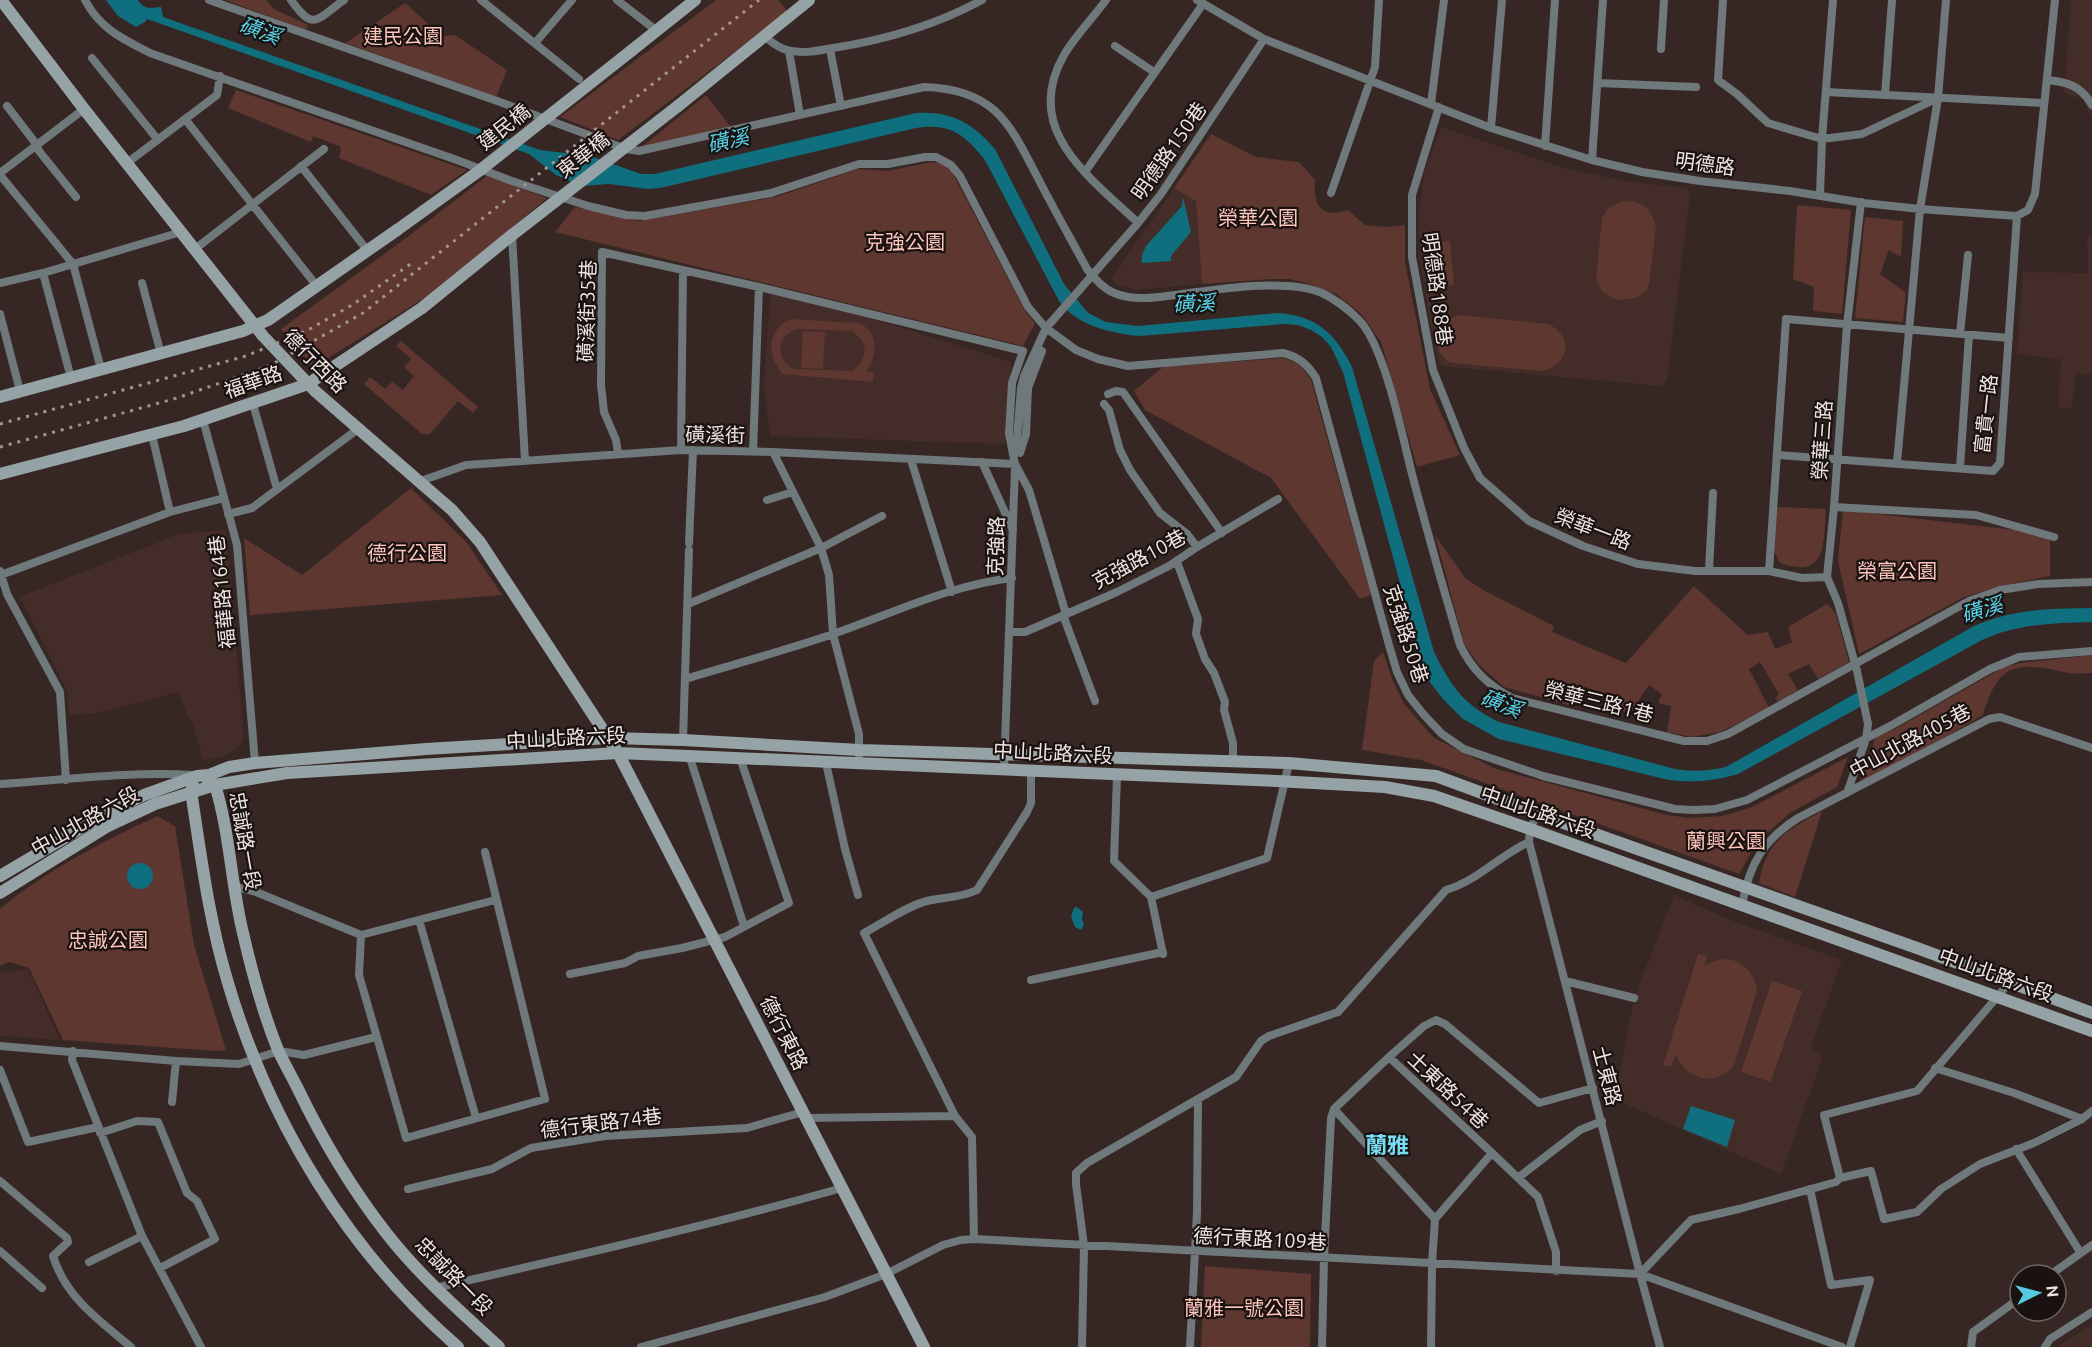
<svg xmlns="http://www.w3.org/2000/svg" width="2092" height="1347" font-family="Ubuntu,'Noto Sans TC',sans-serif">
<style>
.built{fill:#442d29}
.green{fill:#5e3730;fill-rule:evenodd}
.water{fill:#0f6f7e}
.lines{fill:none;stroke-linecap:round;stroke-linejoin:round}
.street{stroke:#6f787a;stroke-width:8}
.secondary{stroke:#95a3a6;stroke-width:12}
.rail{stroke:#a19492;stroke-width:3;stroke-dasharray:3 6;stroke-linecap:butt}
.secondary-bridge{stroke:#95a3a6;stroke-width:12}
.labels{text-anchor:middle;stroke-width:4.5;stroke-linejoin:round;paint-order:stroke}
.park-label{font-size:20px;fill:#fec5ba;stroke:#191210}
.street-label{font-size:20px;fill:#efe4e2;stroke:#191210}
.water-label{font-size:21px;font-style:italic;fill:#57d3ea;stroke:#191210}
.quarter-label{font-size:22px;font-weight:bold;fill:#76ddf2;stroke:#191210}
</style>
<rect width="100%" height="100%" fill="#362724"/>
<path class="built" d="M2071,0H2092V119L2083,99L2064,93Z
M1441,127L1567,169L1625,181L1686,188L1690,194L1667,380L1662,386L1443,366L1439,362L1433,340L1421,266L1418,223L1424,173Z
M1174,188L1196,201L1202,284L1135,290L1118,285L1111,279Z
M2087,235H2092V374H2076L2071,409L2058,407L2061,359L2017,354L2023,272L2088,273Z
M771,290L891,324L1011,362L1005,444L770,436L764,384Z
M226,530L244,740L234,751L222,757L203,760L193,724L189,719L178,692L98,713L69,715L67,690L20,597L179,534Z
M1674,895L1735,922L1842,960L1810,1049L1823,1056L1781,1174L1615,1099L1634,998Z
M28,969L60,1040L0,1036V973Z
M2092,1325V1347H2057Z"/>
<path class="green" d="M225,0H266L274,9L308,25L306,30Z
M716,0H778L788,12L618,140L560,117Z
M405,3L442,36L455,35L507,70L496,97L346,43Z
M236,90L467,170L431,195L339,158L341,147L313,136L311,142L228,108Z
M706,95L730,126L639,149Z
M1211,134L1256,157L1299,162L1315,180C1313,205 1321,219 1348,210L1365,225L1387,227L1405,225V262L1430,389L1460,455L1417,467L1381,342L1362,315L1350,305L1336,294L1307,283L1289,279H1271L1202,284L1196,201L1174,188Z
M932,162L943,164L951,170L1025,311L1035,323L1023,346L555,232L575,207L639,221L776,197L858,169L888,171Z
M487,176L547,198L441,288L312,368L281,329L402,241Z
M1631,201C1647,204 1653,213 1656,228L1649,284L1646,291L1636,298L1617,300L1603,292L1596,279L1602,218L1608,208L1620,202Z
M1797,205L1851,210L1842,314L1813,311L1814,287L1793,279Z
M1865,217L1903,221L1901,257L1889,250L1880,274L1906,293L1903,322L1855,318Z
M1450,241L1454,285L1432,287L1427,243Z
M1458,315L1548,324C1575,337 1569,364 1542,371L1452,363C1428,352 1438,324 1458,315Z
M791,319C807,320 823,321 839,322C845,323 853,322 858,323C880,330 877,358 866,372H874L873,382L783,374C767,356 766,329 791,319ZM798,329L852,331C870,344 868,357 853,371L794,369C775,359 775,335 798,329Z
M803,331L825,332L823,369L801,368Z
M401,341L478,407L473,413L458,401L430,434H422L364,384L370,377L385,389L392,382L403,390L414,376L404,367L411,359L396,346Z
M1282,358C1297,361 1303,367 1311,380L1371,595L1360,599L1271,478L1145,410L1134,391L1163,367Z
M411,488L467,543L502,595L250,615L244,538L302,575Z
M1777,507L1826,509C1823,543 1828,580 1780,563L1774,551Z
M1843,510L2050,534V576L2000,586L1964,597L1859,654L1838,561Z
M1435,535L1466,579L1485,591L1554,626L1552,632L1626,663L1694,586L1748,635L1768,632L1775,649L1792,642L1788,627L1827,604L1836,614L1849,662L1818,679L1809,664L1788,674L1798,690L1779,702L1775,698L1779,694L1760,662L1749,669L1769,708L1720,732L1692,737L1667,732L1671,706L1658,703L1662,694L1649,685L1630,713L1614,709L1611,705L1612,695L1584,687L1577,690L1572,706L1504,687L1478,664L1464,643Z
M1383,652L1392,679L1404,704L1434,738L1496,769L1667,815L1690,818L1722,816L1750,808L1848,757L1837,787L1790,813L1757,842L1739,874L1421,760L1362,750L1374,661Z
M2092,655V673C2084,673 2076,674 2068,673C2062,672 2056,670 2050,669C2007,661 1995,675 1983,715L1873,779L1861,780L1876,737L1895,729L2004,667L2020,663Z
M1822,811L1795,897L1759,883C1765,842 1787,830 1822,811Z
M157,816L175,826L194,945L226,1050L216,1051L63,1040L29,968L10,962L0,966V909C46,870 103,842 157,816Z
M1698,954L1707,956L1704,966C1728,950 1754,964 1757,991L1734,1066C1715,1087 1686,1080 1676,1055L1671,1067L1663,1065Z
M1772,981L1802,991L1771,1082L1741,1072Z
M1205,1266L1311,1274L1310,1347H1201Z"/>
<path class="water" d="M106,0H138C144,10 151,8 161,7L163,17L540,150L590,156L641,174H655L916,113C952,111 971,122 995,149L1064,284L1088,313L1106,322L1138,326L1278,313C1317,316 1335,333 1352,367L1434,652C1444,672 1456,694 1474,707C1481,713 1491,718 1499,722L1675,769C1693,772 1709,771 1726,767L1974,626C2016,608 2048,609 2092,608V622C2053,623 2017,624 1982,640L1738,774C1714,781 1694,783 1669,780L1499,739L1463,719L1443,699L1425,676L1343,372L1331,347L1322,337L1311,330L1298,325L1285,324L1140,336C1110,333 1077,326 1059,301L985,160C964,134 950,123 916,128L660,188L648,189L609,184L581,186L556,175L529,154L147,19L145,22L136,27L118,16Z
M1183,197L1191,232L1171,256V261L1142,263V255L1146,246L1182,206Z
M127 876a13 13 0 1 1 26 0a13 13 0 1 1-26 0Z
M1077,907L1083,912L1082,919L1084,925L1081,930L1075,927L1071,917L1074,908Z
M1691,1106L1735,1120L1727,1147L1683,1129Z"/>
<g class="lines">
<path class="street" d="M85,0C100,29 123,39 150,53L457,160L509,180L588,206L626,215L645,216L771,193L859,164H888L925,157H936L951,165L960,176L1028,307L1046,328L1076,350L1098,359L1128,366L1283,353C1299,357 1307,364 1316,378L1389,645L1397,672L1408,695L1424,715L1442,734L1464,749L1543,776L1675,809L1694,810L1715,809L1747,800L1892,725L1990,669L2019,657L2092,651
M209,0L500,102L626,149L639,151L924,87C998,89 1011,127 1041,184C1056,213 1072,241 1087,269C1094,278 1104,289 1114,293C1135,302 1160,297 1182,294C1219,289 1287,278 1322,293C1335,299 1348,309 1359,320C1385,347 1402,435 1412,474C1427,531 1443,588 1460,645C1472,670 1488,685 1512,698L1684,741H1707L1728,734L1969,601L2000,590L2038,584L2092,582
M291,0C314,32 316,20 344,0
M481,0L579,79
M617,0L657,31
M1106,0C1093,18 1075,36 1064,55C1021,130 1090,177 1138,223
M1197,0L1264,39L1491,128L1592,160L1642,172L1700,181L1790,191L1864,203L1920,209L2017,216L2028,210L2035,194L2055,0
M1723,0L1718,80L1737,94L1768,123L1822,139L1862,134L1938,98
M764,36C772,42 778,48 787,50C802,54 818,51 833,48C885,40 936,25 982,0
M535,43L572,0
M1115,46L1154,72
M830,49L841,106
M1661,49L1664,0
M789,51L800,115
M92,58L158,140
M2047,80C2068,82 2081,86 2092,105
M1598,83L1696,87
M1826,92L2044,103
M1885,95L1892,0
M1431,104L1444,0
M7,106L37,145L39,151L76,197
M1439,107L1412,195V257L1433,370L1464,448L1480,478L1529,521L1583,546L1638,564L1695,571H1769L1802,578L1827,577
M185,119L316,285
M1491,128L1502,0
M1545,146L1555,0
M1592,160L1603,0
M127,163L217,95L220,76
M301,166L367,250
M1085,172L1203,4
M0,173L84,109
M0,175L73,264L101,369
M1331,193L1375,67L1379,0
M1820,195L1822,139L1833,0
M512,235L525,460
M195,249L324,149
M43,273L71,378
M0,283L43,273L181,232
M142,283L161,354
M0,314L20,391
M1960,334L1968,255
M1108,394L1116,391L1123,392L1222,533
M253,404L277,489
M1104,404L1109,410L1120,450L1130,470L1160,513L1187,534L1197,547
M203,420L237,545L255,763
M152,435L170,512
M681,450L683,270
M1016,451L1021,388L1024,376L1046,328L1138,223L1161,194L1264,39
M753,452L759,287
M773,452L821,548L829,575L833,634L859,734V755
M618,453L616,440L604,412L601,385L602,252L759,287L1023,351L1012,383L1009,434L1015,464L1029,490L1066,614
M1020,453L1026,434L1028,388L1042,351
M1777,455L1993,471L2000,463L2017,216
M911,460L952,592
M982,462L1013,530
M1897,463L1920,209L1938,98L1946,0
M1960,468L1969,335
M418,482L466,465L681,450L773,452L1015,464
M767,500L793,492
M1834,507L1976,515L2054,537
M228,514L252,508L358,429
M689,543L693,450
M1177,562L1198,619L1196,634L1205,659L1214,673L1225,702L1224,710L1233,743V762
M0,571L7,594L60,692L66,780
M1709,571L1713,493
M1769,571L1786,319L2009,338
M1,575L170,512L224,498
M688,604L821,548L882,516
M1063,615L1095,701
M1010,632H1025L1117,592L1169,566L1197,547L1278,499
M685,679C735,664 787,650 836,633C893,613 951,585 1012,578
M683,740L689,550
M689,755L744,926
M826,763L845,849L858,895
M1004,770L1015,467
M1117,776L1114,861L1151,897
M0,784C64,780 130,771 193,775
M1847,793L1866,739L1868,724L1857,671L1838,603L1827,577L1834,507L1847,325L1861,202
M1537,814L1530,829L1529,842L1640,1274L1660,1347
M233,886L256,892L361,935L495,900
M1151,897L1267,858L1289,763
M1151,897L1163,954
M1742,905C1749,865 1763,840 1798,818L1989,719L2000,717L2092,748
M419,920L476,1118
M361,935L359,975L406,1138L545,1099L485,852
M570,974L625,963L638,956L682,948L725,937L789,903L740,758
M1031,980L1163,952
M1565,981L1634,998
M0,1046L176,1061L239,1064L279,1051L304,1055L376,1037
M73,1051L72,1060L142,1236L201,1347
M1389,1057L1424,1026L1436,1020L1445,1024L1539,1103L1593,1088
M1935,1068L2014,1093L2082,1119
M0,1070L28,1142L98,1127
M172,1102L176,1061
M1334,1109L1435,1219L1432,1264L1431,1347
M806,1118L955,1116
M100,1133L137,1121L158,1122L187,1193L197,1201L215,1239L160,1268
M2016,1149L2080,1252
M1519,1177L1580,1130L1602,1121
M1840,1178L1824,1115L1917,1091L2009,983
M0,1181L67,1238L68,1242L53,1256C66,1298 99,1320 131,1347
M408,1189L492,1169L531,1148L605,1136L747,1128L803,1112
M1810,1189L1831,1285L1870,1280L1850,1347
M1435,1219L1492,1153L1538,1197L1556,1252V1271
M974,1239L972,1137L955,1116L864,933C883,923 907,906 927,901C944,897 961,898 977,890L1027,812L1031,803V772
M0,1251L42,1288
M89,1262L142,1236
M1640,1274L1691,1220L1739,1209L1836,1182L1840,1178L1871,1171L1884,1219L1917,1212L1941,1189L1980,1164L2034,1143L2082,1119L2092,1111
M2050,1275L2092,1245
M435,1288C571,1257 707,1226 842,1188
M641,1347L825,1297L886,1274L943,1245L961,1240L974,1239L1640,1274L1842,1347
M1082,1347L1084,1246L1076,1184V1173L1087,1163L1236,1077L1261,1041L1269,1036L1338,1012L1446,890C1477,881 1500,855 1529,842
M1190,1347L1197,1212L1198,1100
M1322,1347L1324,1258L1331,1118L1334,1109L1389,1057L1492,1153
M1971,1347L1973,1332L2020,1298
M2045,1347L2050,1339L2092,1312"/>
<path class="secondary" d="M1,0L84,109L263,336L315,391L452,510L480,542L618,753L924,1347
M631,51L695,0
M678,106L809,0
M0,397L243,331L268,320L397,230
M0,474L184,426L308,384L422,308L512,235
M208,782L215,785C230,833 231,884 243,933C252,972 263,1013 278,1050C284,1063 291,1075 297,1087C322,1139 351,1188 387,1234C420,1276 460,1311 499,1347
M193,785L191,791C201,856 209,921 228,983C269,1122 348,1252 458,1347
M0,876L88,824L144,795L197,776L209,775L229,767L255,763L426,749L609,738L683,740L859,750L1289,763L1436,776L1547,817L1917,948L2092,1013
M0,893L108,826L155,804L215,785L287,773L618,753L1277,781L1385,787L1434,796L1530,829L2092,1031"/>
<path class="rail" d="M0,424L246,356L308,330L352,305L412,263
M0,447L177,398L271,365L363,313L759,0"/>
<path class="secondary-bridge" d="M397,230L479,171L631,51
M512,235L678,106"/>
</g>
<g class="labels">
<g class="park-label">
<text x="403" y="43">建民公園</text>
<text x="1258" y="225">榮華公園</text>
<text x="905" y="249">克強公園</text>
<text x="407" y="560">德行公園</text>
<text x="1897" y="578">榮富公園</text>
<text x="1726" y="848">蘭興公園</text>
<text x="108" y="947">忠誠公園</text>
<text x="1244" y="1315">蘭雅一號公園</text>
</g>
<g class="street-label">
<text transform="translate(504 127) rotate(-38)" y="7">建民橋</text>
<text transform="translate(1169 151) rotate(-55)" y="7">明德路150巷</text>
<text transform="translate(583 155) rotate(-38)" y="7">東華橋</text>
<text transform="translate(1705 164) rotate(8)" y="7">明德路</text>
<text transform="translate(1437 289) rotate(82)" y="7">明德路188巷</text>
<text transform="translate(587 311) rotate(-88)" y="7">磺溪街35巷</text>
<text transform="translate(315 361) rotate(45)" y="7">德行西路</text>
<text transform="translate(253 382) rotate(-19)" y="7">福華路</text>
<text transform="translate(1986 414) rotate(-84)" y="7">富貴一路</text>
<text transform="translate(715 435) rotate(1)" y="7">磺溪街</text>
<text transform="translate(1822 440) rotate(-86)" y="7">榮華三路</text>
<text transform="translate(1593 529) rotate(21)" y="7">榮華一路</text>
<text transform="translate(996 546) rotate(-88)" y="7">克強路</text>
<text transform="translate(1139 559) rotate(-28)" y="7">克強路10巷</text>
<text transform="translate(222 592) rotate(-96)" y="7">福華路164巷</text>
<text transform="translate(1406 634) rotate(72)" y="7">克強路50巷</text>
<text transform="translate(1599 702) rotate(14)" y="7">榮華三路1巷</text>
<text transform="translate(566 738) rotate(-3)" y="7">中山北路六段</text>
<text transform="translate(1910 741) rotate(-28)" y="7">中山北路405巷</text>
<text transform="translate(1053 753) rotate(3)" y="7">中山北路六段</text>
<text transform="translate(1538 812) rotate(19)" y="7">中山北路六段</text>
<text transform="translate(85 821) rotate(-29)" y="7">中山北路六段</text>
<text transform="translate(245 841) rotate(80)" y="7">忠誠路一段</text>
<text transform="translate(1996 975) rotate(20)" y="7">中山北路六段</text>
<text transform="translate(784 1033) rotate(63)" y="7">德行東路</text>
<text transform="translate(1607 1076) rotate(75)" y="7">士東路</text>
<text transform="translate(1448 1090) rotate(43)" y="7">士東路54巷</text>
<text transform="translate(601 1123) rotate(-7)" y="7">德行東路74巷</text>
<text transform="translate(1260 1239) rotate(3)" y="7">德行東路109巷</text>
<text transform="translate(454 1276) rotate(45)" y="7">忠誠路一段</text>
</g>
<g class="water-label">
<text transform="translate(260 31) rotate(20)" y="7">磺溪</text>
<text transform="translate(728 141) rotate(-12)" y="7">磺溪</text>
<text transform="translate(1194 304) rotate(-3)" y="7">磺溪</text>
<text transform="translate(1982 610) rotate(-16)" y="7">磺溪</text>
<text transform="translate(1501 704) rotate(21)" y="7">磺溪</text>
</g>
<g class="quarter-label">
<text x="1387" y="1153">蘭雅</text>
</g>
</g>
<g transform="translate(2038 1293) rotate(84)"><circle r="28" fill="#191210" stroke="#6f6664" stroke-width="1.5"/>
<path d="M0-4.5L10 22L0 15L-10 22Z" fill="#55cae0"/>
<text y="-9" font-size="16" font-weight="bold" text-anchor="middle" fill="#efe4e2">N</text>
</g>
</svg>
